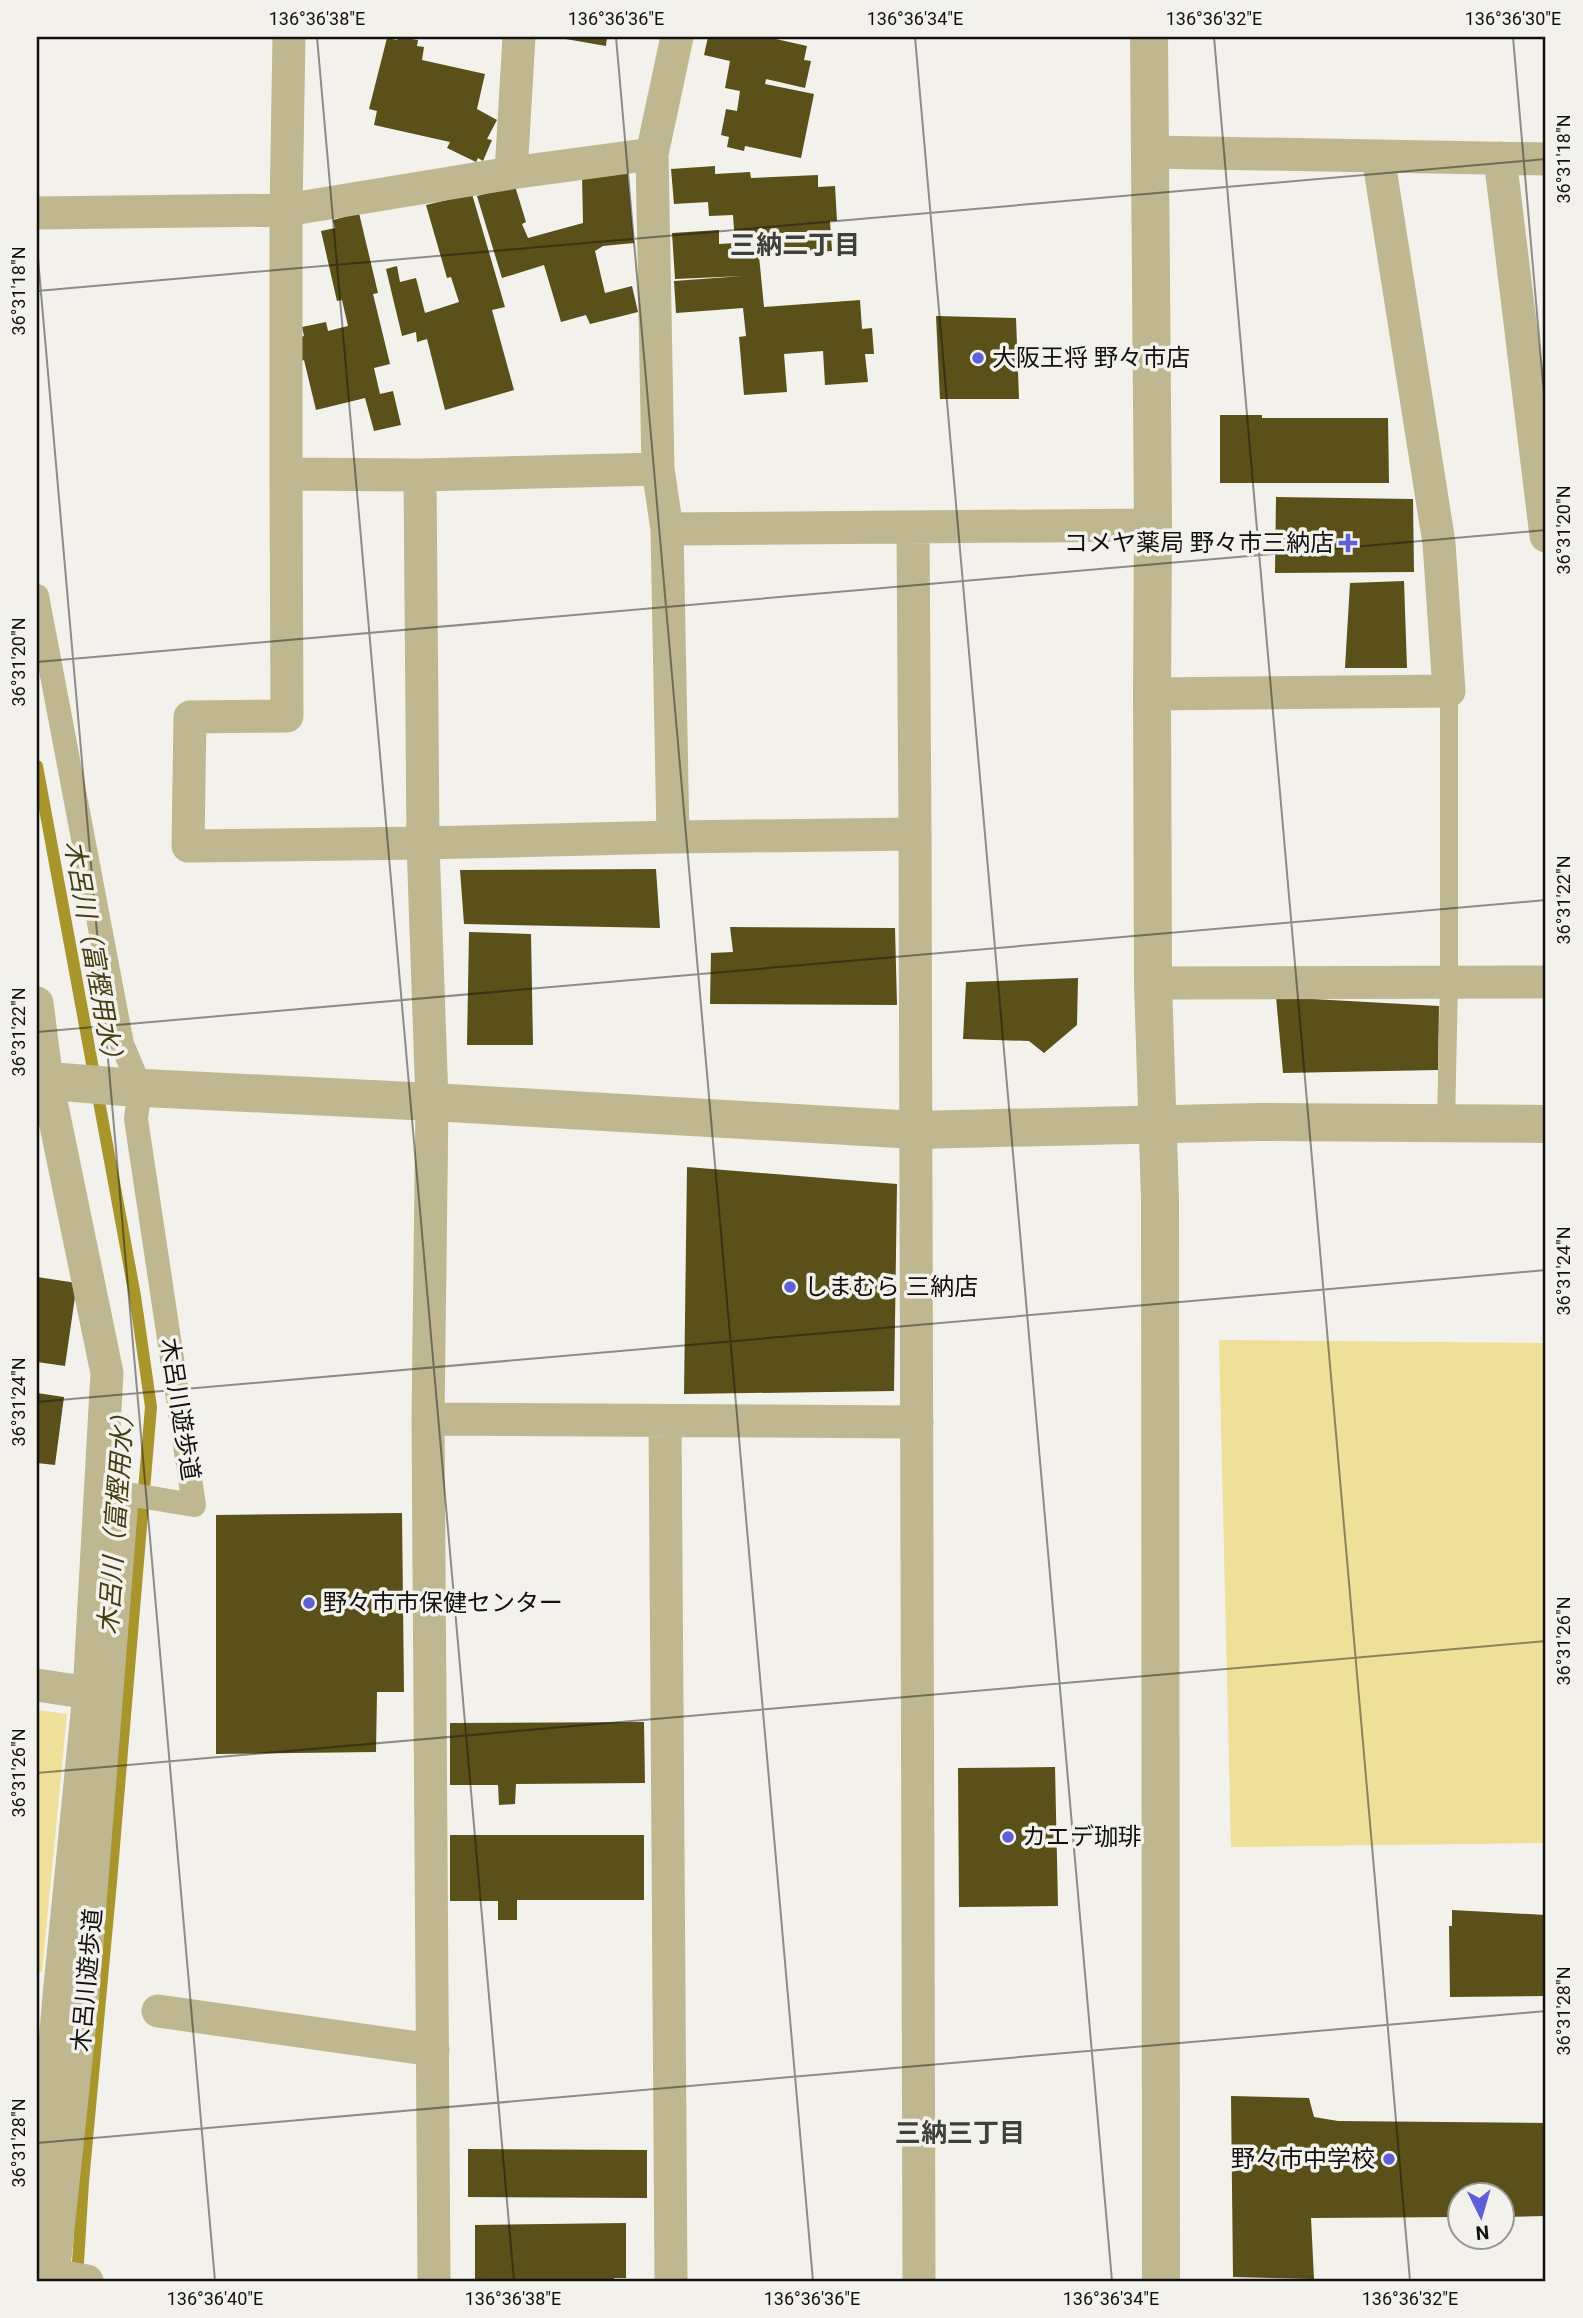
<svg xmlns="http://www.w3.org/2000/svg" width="1583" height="2318" font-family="Roboto,'Noto Sans JP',sans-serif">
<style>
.green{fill:#eee098}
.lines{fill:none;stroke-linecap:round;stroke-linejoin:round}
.stream{stroke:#a8952b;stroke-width:12}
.building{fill:#5a5019}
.service{stroke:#bfb78f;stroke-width:18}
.pedestrian{stroke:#bfb78f;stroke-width:24}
.minor{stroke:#bfb78f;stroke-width:33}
.tertiary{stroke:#bfb78f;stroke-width:38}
.ticks{fill:none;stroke:#12110f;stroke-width:2;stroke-opacity:0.45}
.poi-dot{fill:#5f5fd8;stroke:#f2f1ec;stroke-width:2.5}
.labels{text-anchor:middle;stroke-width:7;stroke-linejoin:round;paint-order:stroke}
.poi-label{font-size:24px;fill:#12110f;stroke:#f2f1ec;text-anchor:start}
.street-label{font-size:24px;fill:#12110f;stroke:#f2f1ec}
.neighbourhood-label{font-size:26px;font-weight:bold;fill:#40403b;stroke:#f2f1ec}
.water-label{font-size:26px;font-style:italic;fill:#453d12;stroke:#f2f1ec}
.neatline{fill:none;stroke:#12110f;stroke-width:2.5}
.ticks-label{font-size:18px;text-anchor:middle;fill:#12110f}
</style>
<rect width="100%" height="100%" fill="#f2f1ec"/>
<path class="green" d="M1219,1340L1546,1343V1843L1231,1847Z
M37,1710L67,1714L42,1972H37Z"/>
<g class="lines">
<path class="stream" d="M37,766L135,1296L151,1407L111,1882L83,2182L77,2279"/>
</g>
<path class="building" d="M398,37L418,40L417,46L424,47L422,60L485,74L477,109L497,120L487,139L492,140L483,161L478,158L476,162L447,148L450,142L374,125L377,111L369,109L387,38L397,40Z
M554,37H607L606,46Z
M708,37H767L807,46L804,60L811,61L805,88L766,79L765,84L814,94L801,158L745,146L744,151L727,147L729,137L721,135L726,109L737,111L740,91L725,88L730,61L704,55Z
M715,166V174L750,172L751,178L818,175V187L835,186L837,221H830L832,251L759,256L764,307L860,300L862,329L872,328L874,354H865L868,382L825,385L823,351L784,354L787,392L744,395L739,337L746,336L743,308L676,313L674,281L743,276L675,279L672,233L719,230V244L735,243L733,215L709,216L708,202L674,204L671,169Z
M627,169L634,243L603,246L595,251L605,293L632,286L638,312L590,324L586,315L561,322L544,265L502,278L477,196L515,186L526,222L522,224L528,238L583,223L582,174Z
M472,194L505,307L492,310L514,390L445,410L427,339L417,342L416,332L402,336L386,269L397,266L400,282L416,278L425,313L459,302L451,277L447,278L426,205Z
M359,213L378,293L373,294L390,364L374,368L380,394L393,391L401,425L374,431L365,398L316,410L304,360L296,363L291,340L304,336L302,327L326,322L328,331L348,326L342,300L337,301L321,231L335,228L333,220Z
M936,316L1016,318L1019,399H940Z
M1220,415H1262V418H1388L1389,483H1220Z
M1276,497L1413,499L1414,572L1275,573Z
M1404,581L1407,668H1345L1350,583Z
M656,869L660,928L464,924L460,870Z
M730,927L895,928L897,1005L710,1004L711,953L733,952Z
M469,932L531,934L533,1045H467Z
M1078,978L1077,1025L1044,1053L1029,1041L963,1039L966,982Z
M1276,997L1439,1006L1438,1070L1283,1073Z
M687,1167L897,1184L894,1391L684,1394Z
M37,1277L77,1283L65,1366L37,1362Z
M37,1393L64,1397L55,1465L37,1463Z
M402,1513L404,1692H377L376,1752L216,1754V1515Z
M644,1722L645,1783L516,1784L515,1804L499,1805L498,1785H450V1723Z
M1055,1767L1058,1906L959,1907L958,1768Z
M450,1835H644V1900H517V1920H498V1901H450Z
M1452,1910L1546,1915V2009H1544V1996L1450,1997L1449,1926H1452Z
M1231,2096L1309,2098L1314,2117L1338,2121L1546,2123V2216L1502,2217V2196H1460V2217L1311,2218L1314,2279L1233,2277Z
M468,2149L647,2150V2198L468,2197Z
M626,2223V2278H614V2281H584V2279L486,2281V2279H475V2225Z"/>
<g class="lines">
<path class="service" d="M1446,1123L1449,982V691"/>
<path class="pedestrian" d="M37,596L122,1044L140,1087L136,1119L194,1505L127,1494L87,1999L57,2281"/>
<path class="minor" d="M289,37L286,210V474L420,475L423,843L432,1102L428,1419L434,2281
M1151,152L1378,156L1439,543L1449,691L1152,694
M1378,156L1546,159
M1500,158L1546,536
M511,173L519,37
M37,213L286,210L511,173L652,154
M286,474L287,716L190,717L188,846L423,843L673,837L667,529L658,469L652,154L677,37
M420,475L658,469
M667,529L1153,525
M915,834L919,2281
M673,837L915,834L913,528
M1153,983L1546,982
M37,1003L47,1082L107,1373L89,1693L59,1996L37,2259
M428,1419L917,1422
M665,1421L671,2281
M37,1685L89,1693
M158,2011L433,2050
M37,2268L58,2276L87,2281"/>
<path class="tertiary" d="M1149,37L1153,525L1152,694L1153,983L1160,1199L1161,2281
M37,1080L124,1087L432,1102L916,1130L1258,1122L1546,1124"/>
</g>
<path class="ticks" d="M317,37L514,2281M616,37L813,2281M915,37L1112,2281M1214,37L1410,2281M1513,37L1546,417M37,247L215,2281M37,291L1546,159M37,662L1546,530M37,1032L1546,900M37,1402L1546,1270M37,1773L1546,1641M37,2143L1546,2011"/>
<g class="poi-dot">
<circle cx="978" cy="358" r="7"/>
<path d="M1344.5 532.5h7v7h7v7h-7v7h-7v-7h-7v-7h7z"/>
<circle cx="790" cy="1287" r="7"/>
<circle cx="309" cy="1603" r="7"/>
<circle cx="1008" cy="1837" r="7"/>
<circle cx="1389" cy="2159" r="7"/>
</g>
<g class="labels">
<g class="poi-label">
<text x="992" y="366">大阪王将 野々市店</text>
<text x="1334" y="551" text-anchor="end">コメヤ薬局 野々市三納店</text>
<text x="804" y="1295">しまむら 三納店</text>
<text x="323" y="1611">野々市市保健センター</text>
<text x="1022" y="1845">カエデ珈琲</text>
<text x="1375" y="2167" text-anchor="end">野々市中学校</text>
</g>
<g class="street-label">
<text transform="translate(180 1409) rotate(81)" y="8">木呂川遊歩道</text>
<text transform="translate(87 1980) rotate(-85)" y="8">木呂川遊歩道</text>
</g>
<g class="neighbourhood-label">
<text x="795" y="254">三納二丁目</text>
<text x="960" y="2142">三納三丁目</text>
</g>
<g class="water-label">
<text transform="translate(94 956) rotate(80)" y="9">木呂川（富樫用水）</text>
<text transform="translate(116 1518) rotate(-86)" y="9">木呂川（富樫用水）</text>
</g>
</g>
<rect width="1583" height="2318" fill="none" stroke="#f2f1ec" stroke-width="77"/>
<g transform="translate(1481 2216) rotate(175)"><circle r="33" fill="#f2f1ec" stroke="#989794" stroke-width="2"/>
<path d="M0-5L12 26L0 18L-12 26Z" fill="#5f5fd8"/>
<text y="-10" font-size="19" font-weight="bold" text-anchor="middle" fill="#12110f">N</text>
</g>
<rect x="38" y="38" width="1506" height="2242" class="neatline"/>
<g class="ticks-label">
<text x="317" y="25">136°36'38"E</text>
<text x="616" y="25">136°36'36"E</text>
<text x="915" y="25">136°36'34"E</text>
<text x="1214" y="25">136°36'32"E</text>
<text x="1513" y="25">136°36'30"E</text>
<text transform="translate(1564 159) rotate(-90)" y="6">36°31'18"N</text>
<text transform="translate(19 291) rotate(-90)" y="6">36°31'18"N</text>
<text transform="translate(1564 530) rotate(-90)" y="6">36°31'20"N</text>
<text transform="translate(19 662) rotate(-90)" y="6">36°31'20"N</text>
<text transform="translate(1564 900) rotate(-90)" y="6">36°31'22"N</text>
<text transform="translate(19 1032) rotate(-90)" y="6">36°31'22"N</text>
<text transform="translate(1564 1271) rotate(-90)" y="6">36°31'24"N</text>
<text transform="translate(19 1402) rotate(-90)" y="6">36°31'24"N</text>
<text transform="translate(1564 1641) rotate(-90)" y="6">36°31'26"N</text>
<text transform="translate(19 1773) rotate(-90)" y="6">36°31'26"N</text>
<text transform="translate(1564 2011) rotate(-90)" y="6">36°31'28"N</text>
<text transform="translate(19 2143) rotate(-90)" y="6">36°31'28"N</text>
<text x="215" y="2305">136°36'40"E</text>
<text x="513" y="2305">136°36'38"E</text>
<text x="812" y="2305">136°36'36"E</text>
<text x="1111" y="2305">136°36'34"E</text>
<text x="1410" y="2305">136°36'32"E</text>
</g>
</svg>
